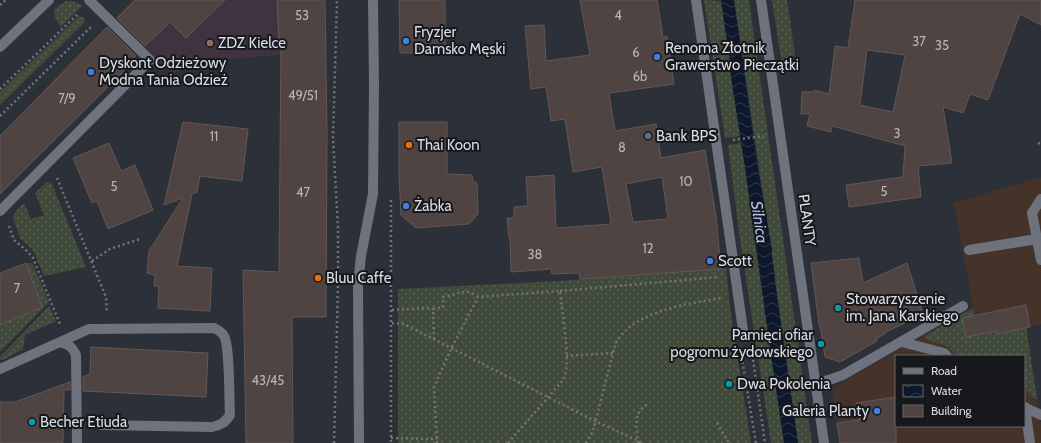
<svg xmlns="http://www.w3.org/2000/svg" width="1041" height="443" font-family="Cabin,sans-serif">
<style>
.commercial{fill:#45332a;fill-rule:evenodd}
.education{fill:#40323f}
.grass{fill:url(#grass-dots)}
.water{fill:url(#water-waves)}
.building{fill:#4f4441;stroke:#635754;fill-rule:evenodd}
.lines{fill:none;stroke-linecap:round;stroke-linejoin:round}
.path{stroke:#71747b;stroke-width:2.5;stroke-dasharray:2 3;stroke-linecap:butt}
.minor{stroke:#6d727c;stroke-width:10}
.shop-dot{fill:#3f7fe0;stroke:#16181c;stroke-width:1.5}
.education-dot{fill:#8d6e63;stroke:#16181c;stroke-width:1.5}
.service-dot{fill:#5c6f8a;stroke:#16181c;stroke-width:1.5}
.food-dot{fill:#e8710a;stroke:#16181c;stroke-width:1.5}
.culture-dot{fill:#0f9aa8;stroke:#16181c;stroke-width:1.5}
.labels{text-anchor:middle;stroke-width:4;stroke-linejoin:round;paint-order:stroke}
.number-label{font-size:13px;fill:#b6b6ba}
.poi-label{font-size:15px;fill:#d9dce2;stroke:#16181c;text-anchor:start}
.street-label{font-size:15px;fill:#d9dce2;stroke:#16181c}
.water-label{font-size:16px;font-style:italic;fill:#aac3f1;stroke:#16181c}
</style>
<defs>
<pattern id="grass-dots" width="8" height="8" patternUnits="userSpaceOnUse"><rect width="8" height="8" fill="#404a3a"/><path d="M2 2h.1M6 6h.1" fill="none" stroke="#5b6456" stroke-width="1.8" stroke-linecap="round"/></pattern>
<pattern id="water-waves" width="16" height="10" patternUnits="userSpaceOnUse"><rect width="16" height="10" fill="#0e182c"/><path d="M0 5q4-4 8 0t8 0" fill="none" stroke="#30394a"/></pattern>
</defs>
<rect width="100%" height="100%" fill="#2c3038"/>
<path class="commercial" d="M1041,177V324L1027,328L1041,425V443H840L832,388L973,308L954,203ZM896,356H1024V426H896Z"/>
<path class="education" d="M134,0H325L326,30L279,31V55L201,61L171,74L117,17Z"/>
<path class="grass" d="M704,0L721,1L741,136L725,138Z
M734,0H749L812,443H798L775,281V275Z
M772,0H787L795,54L783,71Z
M67,1H72L83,5L61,27L55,18L54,10L61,4Z
M79,16L84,18L85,21L83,24L0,105V92Z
M742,143L770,348L784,443H771L740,239L728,145Z
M47,182L52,184L86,267L44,276L33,250L20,238L13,218L15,212L24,203L31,219L44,215L35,193Z
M26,263H31L33,265L49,302L0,352V325Z
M726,268L731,315L751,443H398V289L560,281Z
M49,306L56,321L25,335L23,349L3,360H0V357Z
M973,308L978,335L1026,327L1037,399H1035L1024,389V356H958L946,346L926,339L925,336Z"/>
<path class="water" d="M721,0H734L758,169L772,249C771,260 775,270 775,281L798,443H784L770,348L745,168L730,71L731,69Z"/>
<path class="building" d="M135,0H225L186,38L170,22L145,46L117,18Z
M277,0H325L327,133L326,317H292L293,443H246L243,270L279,272L281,42L279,41Z
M399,0H445V53H400Z
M580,0H657L663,37L667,36L674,84L609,93L615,131L656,124L661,158L705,150L716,216L721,269L580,279L579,273L552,274L551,269L511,272L510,238H509L507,218H514V207L528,206L526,177L554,175L556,228L611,224L602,167L573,172L565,119L551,121L546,87L531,89L525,26L544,25L546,61L590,55ZM662,177L668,219L633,222L626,184Z
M855,0H1041V25L1020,14L988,100L970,94L963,113L943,107L952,163L918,166L921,197L849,207L846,185L903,177L905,146L832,126L831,132L807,126L810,114H801L802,92H814V90L829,94L835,46L848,48ZM867,50L905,55L893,112L860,105Z
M107,27L136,56L133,59L134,61L0,194V136Z
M183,122L248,129L242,181L200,176L197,192L192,194L177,266L212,268L210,311L158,308L159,286H154L155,275L147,273L149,251L183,198L164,205Z
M399,122H447V174L472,175L473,181L477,183L478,214L469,224L416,228L401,215L399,174Z
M109,143L121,171L135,165L153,210L108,229L97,201L92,203L73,158Z
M859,258L863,283L907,263L923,314L886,332V333L876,339L877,341L840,362L825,357L820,325H819L811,263Z
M26,263L42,307L0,325V273Z
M1026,305L1030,327L996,334V331L966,337L962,318Z
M91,347L208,353L206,397L83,391V377L90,374Z
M70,382V390H64L63,443H0V402H15Z
M896,397V443H840L837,423L859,420L856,403Z"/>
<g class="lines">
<path class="path" d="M0,5L6,0
M0,89L79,13
M0,116L93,25
M733,140L764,136
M1038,143L1041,144
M57,178L106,297L107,313
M391,200V443
M9,226L14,240L27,251L33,258L60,324
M92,261L110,249L140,239
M560,291L719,277
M392,310L426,308L433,309
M392,323L404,324L595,421L643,443
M434,339L433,309L443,307V297C451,296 461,291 469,292C472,293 476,296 478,297
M751,345L765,443
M740,347L756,443
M566,356L613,353
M717,423L729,443
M391,438L437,439
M334,443L338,285V229L333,138L337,0
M437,443L434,387L451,349L478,297L560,291C562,313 571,360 564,379L508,443
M586,443L593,431L613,353C614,349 615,345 617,341C635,311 690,303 722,298
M638,443C637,427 632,413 648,404"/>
<path class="minor" d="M696,0L743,330
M761,0L824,443
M0,47L49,0
M1041,199L1032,213L1041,260
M0,211L150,60L89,0
M969,250L1037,239
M60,342C69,344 72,347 76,355L77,443
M902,342L944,353L947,356
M0,369L89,329L214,328C218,330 222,332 224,336C230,346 229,400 230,415C225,423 220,425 212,427L102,425
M815,383L829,380L843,375L963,306
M1024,407L1041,415
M1025,407L1030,443
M359,443L358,285L361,256L373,194L374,85L373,0"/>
</g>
<g class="shop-dot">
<circle cx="406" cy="41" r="4"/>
<circle cx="657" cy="57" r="4"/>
<circle cx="91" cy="72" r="4"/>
<circle cx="406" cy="206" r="4"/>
<circle cx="710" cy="261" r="4"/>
<circle cx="877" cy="411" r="4"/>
</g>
<circle class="education-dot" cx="210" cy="43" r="4"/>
<circle class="service-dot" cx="648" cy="136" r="4"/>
<g class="food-dot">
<circle cx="409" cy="145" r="4"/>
<circle cx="318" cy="278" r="4"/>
</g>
<g class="culture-dot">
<circle cx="838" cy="308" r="4"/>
<circle cx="821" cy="344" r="4"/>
<circle cx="729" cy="384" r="4"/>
<circle cx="32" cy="422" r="4"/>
</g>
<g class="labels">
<g class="number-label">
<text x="302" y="20">53</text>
<text x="618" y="20">4</text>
<text x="919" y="46">37</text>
<text x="942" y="50">35</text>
<text x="636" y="57">6</text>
<text x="640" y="81">6b</text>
<text x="303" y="100">49/51</text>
<text x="67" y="103">7/9</text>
<text x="897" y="138">3</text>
<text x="214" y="141">11</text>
<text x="622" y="152">8</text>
<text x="686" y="186">10</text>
<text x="114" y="191">5</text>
<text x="884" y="196">5</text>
<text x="303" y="197">47</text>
<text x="648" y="253">12</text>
<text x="535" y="259">38</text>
<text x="17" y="293">7</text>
<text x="268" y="385">43/45</text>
</g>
<g class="poi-label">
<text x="414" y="37">Fryzjer<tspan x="414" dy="17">Damsko Męski</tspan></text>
<text x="218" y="48">ZDZ Kielce</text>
<text x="665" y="53">Renoma Złotnik<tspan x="665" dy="17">Grawerstwo Pieczątki</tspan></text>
<text x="99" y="68">Dyskont Odzieżowy<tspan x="99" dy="17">Modna Tania Odzież</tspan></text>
<text x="656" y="141">Bank BPS</text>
<text x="417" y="150">Thai Koon</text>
<text x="414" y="211">Żabka</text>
<text x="718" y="266">Scott</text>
<text x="326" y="283">Bluu Caffe</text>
<text x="846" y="304">Stowarzyszenie<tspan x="846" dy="17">im. Jana Karskiego</tspan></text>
<text x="813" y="340" text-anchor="end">Pamięci ofiar<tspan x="813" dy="17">pogromu żydowskiego</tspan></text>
<text x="737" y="389">Dwa Pokolenia</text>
<text x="869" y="416" text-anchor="end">Galeria Planty</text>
<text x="40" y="427">Becher Etiuda</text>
</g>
<g class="street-label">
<text transform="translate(807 220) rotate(82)" y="5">PLANTY</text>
</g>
<g class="water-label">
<text transform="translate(760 222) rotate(82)" y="6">Silnica</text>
</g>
</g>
<rect x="895" y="355" width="130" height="72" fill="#16181c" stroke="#64666b"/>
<rect x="903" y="368" width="20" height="6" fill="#6d727c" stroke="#64666b"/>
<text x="931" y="375" font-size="12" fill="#d9dce2">Road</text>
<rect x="903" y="385" width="20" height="12" fill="url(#water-waves)" stroke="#64666b"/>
<text x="931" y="395" font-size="12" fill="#d9dce2">Water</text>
<rect x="903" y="405" width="20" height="12" fill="#4f4441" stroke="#64666b"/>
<text x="931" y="415" font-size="12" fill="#d9dce2">Building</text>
</svg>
